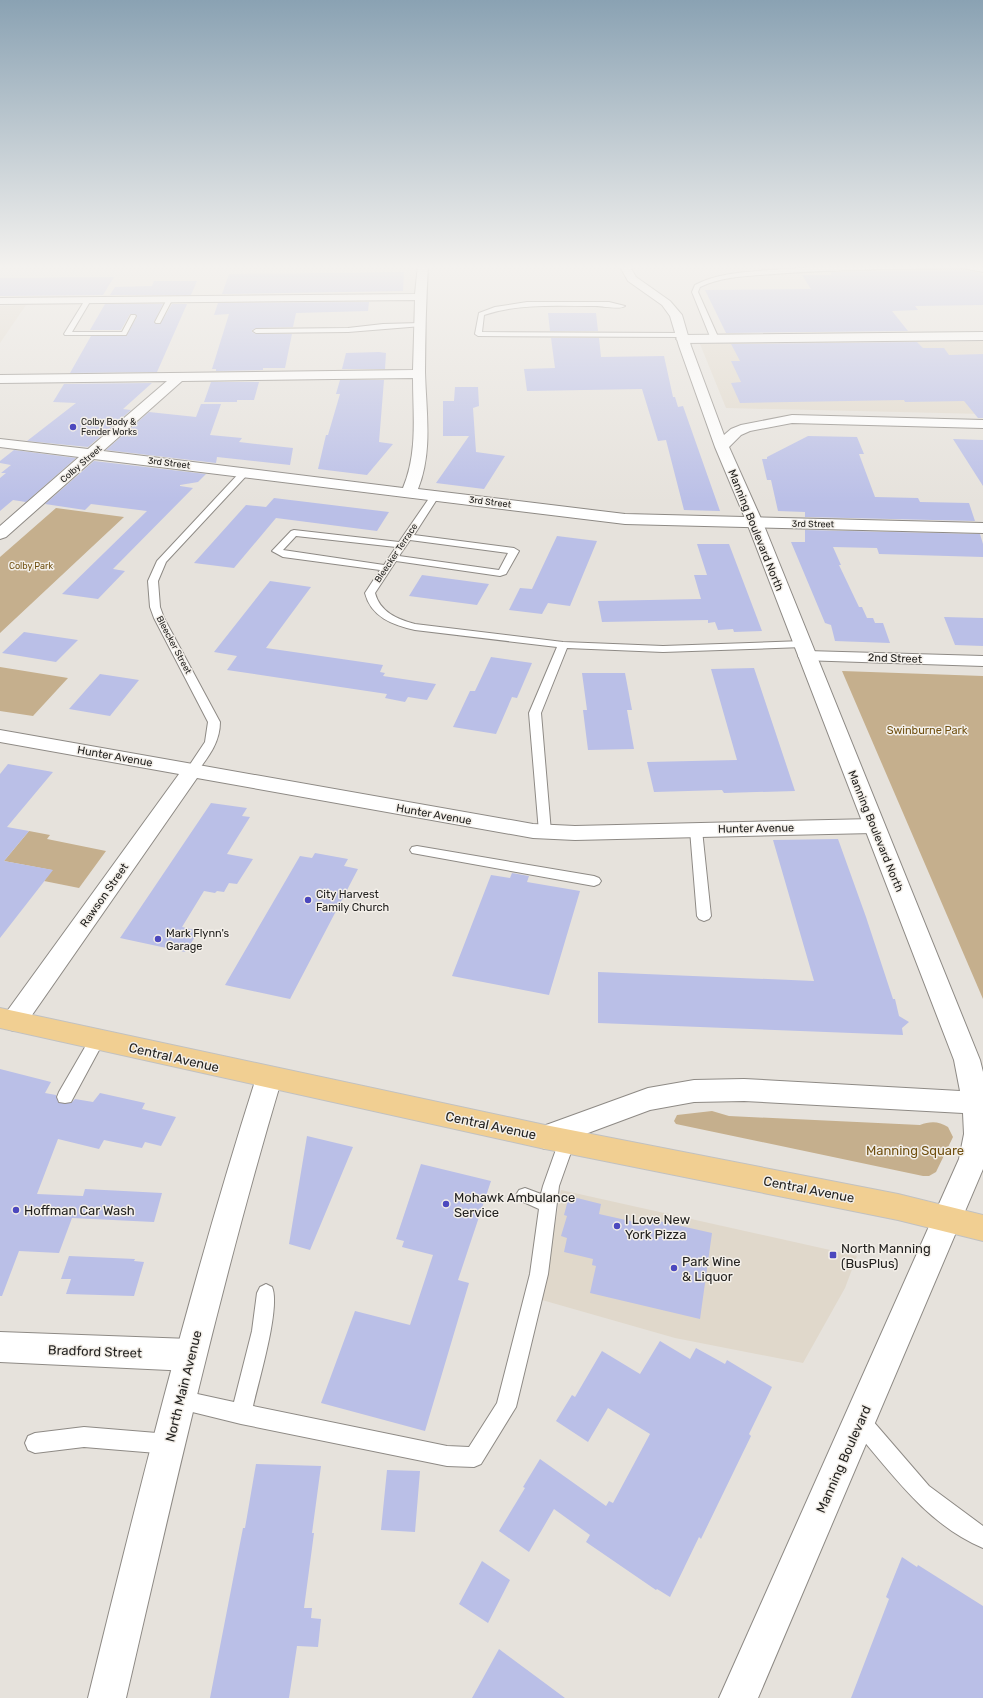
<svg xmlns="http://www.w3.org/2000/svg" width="983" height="1698" font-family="Rubik,sans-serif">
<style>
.built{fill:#e0d8cb}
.green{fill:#c5af8d}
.building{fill:#babfe7}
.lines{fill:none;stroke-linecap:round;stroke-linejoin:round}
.lane-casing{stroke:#8e8a85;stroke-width:2}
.street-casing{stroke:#8e8a85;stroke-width:2}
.secondary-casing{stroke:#8e8a85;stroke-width:2}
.primary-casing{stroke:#c1c1c1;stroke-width:2}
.lane{fill:#fff;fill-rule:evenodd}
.street{fill:#fff;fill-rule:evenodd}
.secondary{fill:#fff;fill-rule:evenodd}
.primary{fill:#f1cf92;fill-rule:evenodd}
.poi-dot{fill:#4c48be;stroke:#f3efe9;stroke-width:1.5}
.labels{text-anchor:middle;stroke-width:3;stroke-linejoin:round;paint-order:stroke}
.far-poi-label{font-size:9px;fill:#232220;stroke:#f3efe9;text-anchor:start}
.far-street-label{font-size:9px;fill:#232220;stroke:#f3efe9}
.far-park-label{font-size:9px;fill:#705011;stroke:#f3efe9}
.street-label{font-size:11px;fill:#232220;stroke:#f3efe9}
.park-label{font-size:11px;fill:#705011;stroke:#f3efe9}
.poi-label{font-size:11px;fill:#232220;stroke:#f3efe9;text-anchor:start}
.near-street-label{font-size:13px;fill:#232220;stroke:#f3efe9}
.near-park-label{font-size:13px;fill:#705011;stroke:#f3efe9}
.near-poi-label{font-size:13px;fill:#232220;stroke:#f3efe9;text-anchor:start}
</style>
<rect width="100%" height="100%" fill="#e6e2dc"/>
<path class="built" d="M26,305L0,343V306Z
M983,341V414L726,408L700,344Z
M561,1190L857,1256L845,1288L803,1363L675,1338L542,1300Z"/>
<path class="green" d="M56,508L124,517L0,633V557Z
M0,667L68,678L33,716L0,711Z
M842,671L983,676V999Z
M29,831L50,835L47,839L106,851L79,888L44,881L52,870L4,861Z
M712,1111L729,1116L920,1125C930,1121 939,1121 948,1127L953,1137L936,1172L929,1176H923L676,1124L674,1121L677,1115Z"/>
<path class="building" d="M966,270L980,273L983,276V305L915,306L918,310L892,311L908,331L726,333L705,290L811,289L802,275H832L830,272Z
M404,272L403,291L222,294L229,274Z
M114,277L103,295L0,296V278Z
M154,281H197L191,295H110L115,287L152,286Z
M369,302L368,311L296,313L293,327L256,328L252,330V332L256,334H292L285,368H263V370L216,371V369H212L229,314L214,315L218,303Z
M105,304H163L154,322L160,324L172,304H187L157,372L70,373L91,336H126L137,317L135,314H130L121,330H90Z
M548,313H596L598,331H550Z
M551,338H599L601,357L664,356L673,397H675L678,407L683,406L720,511L684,510L666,440L658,441L642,389L527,391L524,369L555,368Z
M917,342L923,348H944L949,355L983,354V418H978L964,401L905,402L904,400L740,403L731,383L741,382L731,361H740L731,344Z
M379,352L386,353L385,369H342L346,353Z
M340,380H384L379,442L393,444L367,475L318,469L326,435H328L340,394H336Z
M211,382H259L254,400H237V402H204Z
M152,383L123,409L131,410L88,447L27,441L76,403L53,402L64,384Z
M455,387H478L479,406L473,408L476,452L505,456L484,489L436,483L469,436H443V401H454Z
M201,404H221L210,435L242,438L239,442L293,448L290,465L217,457L216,463L106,450L149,412L196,417Z
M808,436L857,437L864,454H859L875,497L918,498L920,502L969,503L975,521L805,517V512L778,511L771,480H767L762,459H767V457Z
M953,439L983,440V486Z
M14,450L76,458L26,502L13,500L0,511V478L6,473H1L11,465L0,463V461Z
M94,461L206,474L198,482L180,485V486L193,488L113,569L125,571L98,599L62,594L147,511L91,504L85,510L45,504Z
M274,498L389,512L377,531L276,518L234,568L194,563L246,505L266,507Z
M805,530L980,534L983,544V557L879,554L877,548L833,547L841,565H839L859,607H862L867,618H873L875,623H883L890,643L835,641L831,625L825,623L791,542H805Z
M557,536L597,541L570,606L548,603L542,614L509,610L520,588L532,589Z
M697,544H729L762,631L734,632L733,629L718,630L715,622L708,623V620L602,622L598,601L701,599L694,575H707Z
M422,575L489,584L477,605L409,596Z
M270,581L311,587L266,648L383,665L380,672L385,673L383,676L436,684L427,700L408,697L405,702L385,698L387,694L227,670L237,656L214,652Z
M944,617L983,618V646L955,645Z
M24,632L78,640L56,662L2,653Z
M491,657L532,663L517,698L512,697L496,734L453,727L470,691H475Z
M754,668L795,791L724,793L722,790L654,792L647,762L737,760L711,669Z
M582,673H625L632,710H627L634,749L588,750L583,710H587Z
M100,674L139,680L110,716L69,709Z
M8,764L53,772L7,827L29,831L4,861L53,870L0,938V774Z
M211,803L247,808L242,816L250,817L227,854L253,859L237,884L229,883L224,892L217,891L215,893L204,891L182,927L199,931L185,952L120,938Z
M838,839L866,917L893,999H895L899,1016L909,1022L902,1028L903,1035L598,1023V972L814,981L773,840Z
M315,853L348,859L344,866L358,869L290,999L225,985L300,856L312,858Z
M512,873L529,876L527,882L580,891L549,995L452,976L491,875L510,878Z
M0,1069L51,1082L45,1093L56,1095L59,1103H71L75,1099L93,1102L100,1093L145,1103L142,1109L176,1117L161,1146L145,1142L142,1148L104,1140L99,1149L58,1139L37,1194L83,1196L85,1189L162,1193L154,1222L72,1218L59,1253L19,1251L2,1296H0Z
M307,1136L353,1147L310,1250L289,1244Z
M421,1164L491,1181L458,1280L469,1283L425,1431L321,1403L355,1311L410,1325L433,1255L402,1247L404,1241L396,1239Z
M569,1196L601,1204L599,1214L648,1225L650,1219L712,1233L700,1319L590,1293L596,1266L592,1265L593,1259L564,1252L567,1238L561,1236L567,1216L564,1215Z
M69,1256L135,1259L134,1261L144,1262L134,1296L66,1294L71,1279H61Z
M660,1341L690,1359L696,1348L725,1364L727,1360L772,1387L749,1434L751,1436L701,1539L699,1537L670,1597L657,1589L656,1590L586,1542L590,1535L554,1509L529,1552L499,1531L525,1488L523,1487L540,1459L606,1506L609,1501L613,1503L650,1434L608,1408L588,1442L556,1421L572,1395L575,1397L602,1351L640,1374Z
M256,1464L321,1466L312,1533H314L304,1608H312L311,1618L321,1619L318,1647L297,1646L289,1698H210L243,1528H245Z
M387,1470L420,1471L415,1532L381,1530Z
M902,1557L917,1567L918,1565L983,1606V1698H851L889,1599L886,1597Z
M482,1561L510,1580L488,1623L459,1604Z
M499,1649L565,1698H472Z"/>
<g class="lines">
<defs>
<path id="lane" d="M888,265H967L983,268V272L963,268C900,269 837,269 774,274C749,276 723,276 700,287L698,292L719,339L715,341L711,339L692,292L695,285C718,273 744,272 770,270C809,267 848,266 888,265Z
M88,298L91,300L72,332H122L131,315H135L136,316L126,335H65L64,334L85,300Z
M167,299L172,300L160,323H156L155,322Z
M527,302H609L625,306C620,310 603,306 595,306C557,306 520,303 484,315L482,332L681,333L685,335L681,337L478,336L475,334L479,313L495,307Z
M420,323L422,324V326L348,332L256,333L253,331L256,329L348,328L383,324Z
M245,469L248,470V474L166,562L158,581L160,607L164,618L220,722C220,742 209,756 197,772L193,773L187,769L205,742L208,722L154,618L150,607L148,581L157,561L242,470Z
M435,493L439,496L414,535L514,548L519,551L506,574L500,576L396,561L375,593C380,612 397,619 415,624L563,642L663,646L803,641L808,644L803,647L663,652L567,648L541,713L551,832L550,835H540L539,832L529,713L557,647L415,630C393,625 371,617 365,593L380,570L283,557L272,551L291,531L294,530L399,542L432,494ZM296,536L396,547L384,565L283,550ZM410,540L508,553L499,570L399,556Z
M696,826L701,827L702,830L711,916L709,919L704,921L699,919L697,916L690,830L691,827Z
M417,846L594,876L599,878L601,881L599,884L594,886L412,853L410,850L412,847Z
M97,1033L102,1035L105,1039L71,1102L65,1103L59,1102L57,1097L59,1092L92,1035Z
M567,1134L573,1136L575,1141L559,1186L548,1274L516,1407L481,1464L474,1467L447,1466L241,1424L172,1407L169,1400L172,1393L179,1390L234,1402L252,1331L257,1293L260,1287L266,1284L272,1287C281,1307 258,1383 253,1406L447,1446L469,1447L497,1403L530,1274L539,1209L519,1200L516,1195L519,1190L525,1188L541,1194L543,1186L559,1141L561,1136Z
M859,1410L866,1413L929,1486L983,1526V1548C927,1525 890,1471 852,1427L849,1420L852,1413Z
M84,1427L169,1434L176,1437L179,1444L176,1451L169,1454L84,1447L35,1453L28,1450L25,1443L28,1436L35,1433Z"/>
<path id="street" d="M418,265H428C426,301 425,336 425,372C426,412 433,451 418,489L625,514L983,523V533L625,524L94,459L6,537L0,539V526L79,457L0,447V439L88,449L167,381L0,383V375L413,370L415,300L0,304V298L415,294ZM413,378C413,415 418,452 403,488L103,451L182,381Z
M983,332V340L682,343L676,339L682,335Z
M807,651L983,656V666L801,660L798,656L801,652Z
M0,730L533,824L575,826L873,819L881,821L884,826L881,831L873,833L575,840L533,838L197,778L23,1028L14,1031L5,1028L1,1021L5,1014L179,774L0,742Z
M0,1332L190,1339L201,1344L206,1355L201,1366L190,1371L0,1362Z"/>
<path id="secondary" d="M619,265H629L636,277L670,301L682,315L691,346L724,435L731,429L741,425L792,415L983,420V428L792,423L750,431L741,435L729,447L763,523L980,1060L983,1072V1169L758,1698H719L959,1159L964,1134L963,1113L744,1101L694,1102L650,1110L545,1149L535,1145L531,1137L535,1129L648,1088L694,1080L744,1079L960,1091L954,1060L747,523L715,447L679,346L670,316L662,305L628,281Z
M269,1067L278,1070L282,1078C221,1282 174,1490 126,1698H88C139,1490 191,1282 256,1078L260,1070Z"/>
<path id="primary" d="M0,1008L545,1125L898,1194L983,1215V1241L898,1220L545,1149L0,1028Z"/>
</defs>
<use href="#lane" class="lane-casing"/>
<use href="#street" class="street-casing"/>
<use href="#secondary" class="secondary-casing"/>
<use href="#primary" class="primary-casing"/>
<use href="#lane" class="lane"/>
<use href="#street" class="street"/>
<use href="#secondary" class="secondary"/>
<use href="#primary" class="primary"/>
</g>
<linearGradient id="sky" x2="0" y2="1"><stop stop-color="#8aa2b3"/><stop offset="0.53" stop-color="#f4f2ef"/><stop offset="1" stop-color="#f4f2ef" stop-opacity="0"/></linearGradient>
<rect width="983" height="503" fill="url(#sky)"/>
<g class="poi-dot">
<circle cx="73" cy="427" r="4"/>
<circle cx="308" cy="900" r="4"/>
<circle cx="158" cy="939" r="4"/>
<circle cx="446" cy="1204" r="4"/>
<circle cx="16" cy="1210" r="4"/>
<circle cx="617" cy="1226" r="4"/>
<rect x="829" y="1251" width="8" height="8" rx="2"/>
<circle cx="674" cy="1268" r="4"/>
</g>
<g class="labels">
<g class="far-poi-label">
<text x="81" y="425">Colby Body &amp;<tspan x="81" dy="10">Fender Works</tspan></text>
</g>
<g class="far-street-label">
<text transform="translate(169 463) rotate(7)" y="3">3rd Street</text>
<text transform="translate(81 464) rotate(-41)" y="3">Colby Street</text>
<text transform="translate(490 502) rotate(7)" y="3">3rd Street</text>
<text transform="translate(813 524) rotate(1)" y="3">3rd Street</text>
<text transform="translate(396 553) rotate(-56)" y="3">Bleecker Terrace</text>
<text transform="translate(174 645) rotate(62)" y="3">Bleecker Street</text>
</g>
<g class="far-park-label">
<text x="31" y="569">Colby Park</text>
</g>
<g class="street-label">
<text transform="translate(756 530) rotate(68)" y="4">Manning Boulevard North</text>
<text transform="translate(895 658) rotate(2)" y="4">2nd Street</text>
<text transform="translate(115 756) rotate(10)" y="4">Hunter Avenue</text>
<text transform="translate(434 814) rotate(10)" y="4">Hunter Avenue</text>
<text transform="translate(756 828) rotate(-1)" y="4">Hunter Avenue</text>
<text transform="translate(876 831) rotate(68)" y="4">Manning Boulevard North</text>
<text transform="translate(104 895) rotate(-55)" y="4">Rawson Street</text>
</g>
<g class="park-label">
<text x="927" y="734">Swinburne Park</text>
</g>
<g class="poi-label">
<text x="316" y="898">City Harvest<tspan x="316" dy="13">Family Church</tspan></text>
<text x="166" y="937">Mark Flynn's<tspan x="166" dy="13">Garage</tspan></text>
</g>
<g class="near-street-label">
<text transform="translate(174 1057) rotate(13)" y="5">Central Avenue</text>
<text transform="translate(491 1125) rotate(12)" y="5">Central Avenue</text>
<text transform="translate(809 1189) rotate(11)" y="5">Central Avenue</text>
<text transform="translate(95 1351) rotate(2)" y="5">Bradford Street</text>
<text transform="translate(183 1386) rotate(-76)" y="5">North Main Avenue</text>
<text transform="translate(843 1459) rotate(-66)" y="5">Manning Boulevard</text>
</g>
<g class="near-park-label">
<text x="915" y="1155">Manning Square</text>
</g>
<g class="near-poi-label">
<text x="454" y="1202">Mohawk Ambulance<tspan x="454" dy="15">Service</tspan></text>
<text x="24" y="1215">Hoffman Car Wash</text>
<text x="625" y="1224">I Love New<tspan x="625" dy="15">York Pizza</tspan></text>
<text x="841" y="1253">North Manning<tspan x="841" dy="15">(BusPlus)</tspan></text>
<text x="682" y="1266">Park Wine<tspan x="682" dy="15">&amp; Liquor</tspan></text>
</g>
</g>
</svg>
